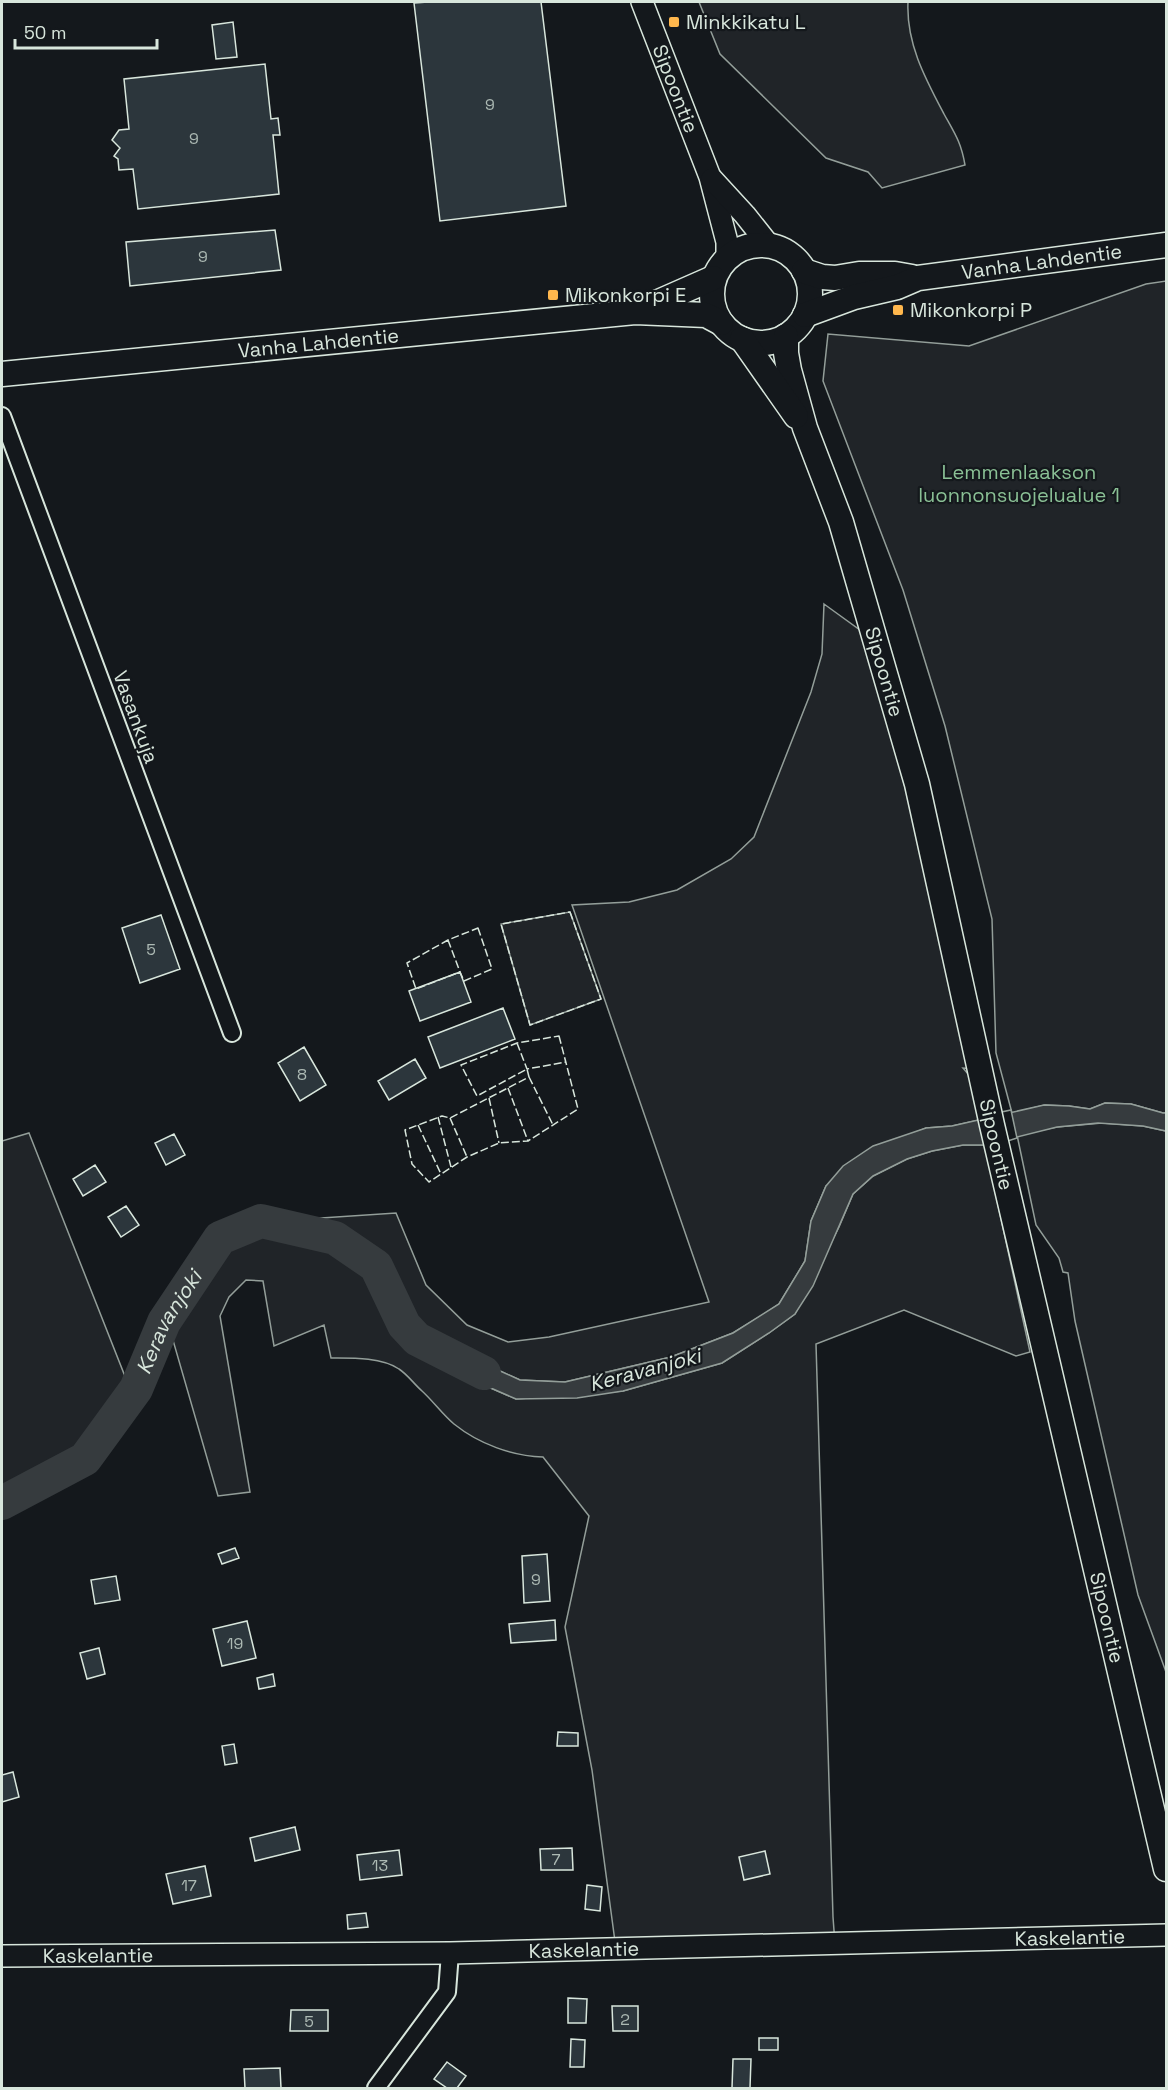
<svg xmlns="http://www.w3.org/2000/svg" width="1168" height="2090" font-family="'Space Grotesk',sans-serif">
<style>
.green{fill:#202428;stroke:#939e99;stroke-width:1.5}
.water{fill:#363b3e;stroke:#939e99;stroke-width:1.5}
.pier{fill:#14181c;stroke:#939e99;stroke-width:1.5}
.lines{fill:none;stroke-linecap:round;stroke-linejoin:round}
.river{stroke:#363b3e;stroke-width:34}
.building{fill:#2c363c;stroke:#d8e6dc;stroke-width:1.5}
.minor-casing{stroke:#d8e6dc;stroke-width:20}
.tertiary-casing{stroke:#d8e6dc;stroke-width:24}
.secondary-casing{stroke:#d8e6dc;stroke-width:27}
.minor{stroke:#14181c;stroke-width:16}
.tertiary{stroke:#14181c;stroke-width:21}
.secondary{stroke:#14181c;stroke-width:24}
.fence{stroke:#d8e6dc;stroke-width:1.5;stroke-dasharray:8 3;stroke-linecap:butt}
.poi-dot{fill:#ffb74d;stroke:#14181c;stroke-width:2}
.labels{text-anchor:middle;stroke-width:4.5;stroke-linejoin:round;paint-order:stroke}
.number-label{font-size:16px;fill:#adbab4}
.poi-label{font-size:20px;fill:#d8e6dc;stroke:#14181c;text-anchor:start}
.street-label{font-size:20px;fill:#d8e6dc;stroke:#14181c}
.park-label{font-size:20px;fill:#8ac095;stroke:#14181c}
.water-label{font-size:21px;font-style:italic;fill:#d8e6dc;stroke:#14181c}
</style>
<rect width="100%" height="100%" fill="#14181c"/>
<path class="green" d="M699,2H908C906,43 925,78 944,114C955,134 961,142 965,165L882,188L868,172L826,158L720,54Z
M1166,281V1113H1163L1131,1104L1105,1103L1090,1109L1069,1106L1045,1105L1012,1113L996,1053L992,919L945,726L903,590L823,381L828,334L969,346L1146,284Z
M824,604L864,633L980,1069L963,1068L969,1075L979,1120L952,1126L926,1128L909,1135L826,1186L811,1221L805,1261L779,1304L761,1316L733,1333L671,1357L565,1382L520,1380L487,1365L466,1351L445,1346L418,1335L408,1322L378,1264L336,1233L291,1220L396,1213L426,1285L467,1325L508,1342L549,1337L709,1302L572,905L629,902L677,890L731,859L754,837L811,692L822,654Z
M570,912L601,999L530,1025L501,924Z
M1102,1123L1143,1126L1166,1131V1672L1138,1595L1075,1321L1068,1273L1063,1272L1059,1258L1036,1225L1017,1135L1057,1127Z
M29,1133L128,1384L83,1453L2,1496V1141Z
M963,1145H985L1030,1352L1016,1356L904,1310L816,1344L833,1917L835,1944L616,1949L592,1770L565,1627L589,1516L543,1457C512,1456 479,1444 454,1424C443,1415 433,1401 422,1391C414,1384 407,1374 399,1369C381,1357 351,1358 331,1358L324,1325L274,1346L263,1281L246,1280L229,1297L220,1316L250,1492L218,1496L168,1323L223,1241L261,1225L334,1242L372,1269L400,1325L415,1344L440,1366L516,1399L623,1391L722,1363L769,1333L795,1314L839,1227L853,1194L873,1176L907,1159L932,1151Z"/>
<path class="water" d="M1105,1103L1131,1104L1163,1113H1166V1131L1143,1126L1098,1123L1057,1127L985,1145H963L932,1151L907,1159L873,1176L853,1194L813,1286L795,1314L769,1333L722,1363L623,1391L577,1398L516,1399L440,1366L445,1346L466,1351L487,1365L520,1380L565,1382L671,1357L733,1333L779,1304L805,1261L811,1221L826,1186L843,1166L873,1146L926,1128L952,1126L1044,1105L1069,1106L1090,1109Z"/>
<path class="pier" d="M1011,1110L1017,1138L986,1148L978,1117Z"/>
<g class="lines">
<path class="river" id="s1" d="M2,1503L85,1459L136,1389L164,1322L220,1238L261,1221L335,1238L376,1266L404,1325L417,1339L484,1373"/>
</g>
<path class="building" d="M428,2H541L566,206L440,221L414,3Z
M233,22L237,57L216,59L212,25Z
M265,64L271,119L278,118L280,135H273L279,194L138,209L133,169L119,170L118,159L114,156L120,148L112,140L119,130L129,129L124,79Z
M275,230L281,270L130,286L126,242Z
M161,915L180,969L140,983L122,928Z
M460,972L471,1002L420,1021L409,991Z
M503,1008L515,1039L440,1068L428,1037Z
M304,1047L326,1085L300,1101L278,1063Z
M415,1059L426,1078L389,1100L378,1081Z
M174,1134L185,1155L166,1165L155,1143Z
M95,1165L106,1182L83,1196L73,1179Z
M126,1206L139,1225L121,1237L108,1217Z
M235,1548L239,1558L222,1564L218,1554Z
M547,1554L550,1601L524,1603L522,1556Z
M116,1576L120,1600L95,1604L91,1580Z
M555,1620L556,1640L511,1643L509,1624Z
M247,1621L256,1658L222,1666L213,1629Z
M99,1648L105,1674L87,1679L80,1653Z
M273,1674L275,1686L259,1689L257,1678Z
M558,1732L578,1733V1746H557Z
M234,1744L237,1763L225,1765L222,1746Z
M13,1772L19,1797L2,1802V1775Z
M295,1827L300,1850L255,1861L250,1838Z
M572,1848L573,1870H541L540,1849Z
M399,1850L402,1875L360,1880L357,1855Z
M765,1851L770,1874L744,1880L739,1857Z
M205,1866L211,1896L173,1904L166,1874Z
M587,1885L602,1887L600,1911L585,1909Z
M366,1913L368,1927L348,1929L347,1915Z
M568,1998L587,1999L586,2023H568Z
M612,2006H638V2031H613Z
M291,2010H328V2031H290Z
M759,2038H778V2050H759Z
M571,2039L585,2040L584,2067H570Z
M733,2059H751L750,2088H732Z
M447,2062L466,2076L457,2088H447L434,2079Z
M280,2068L281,2088H245L244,2069Z"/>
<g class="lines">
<defs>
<path id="minor" d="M2,416L232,1033
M376,2088L447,1992L450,1953"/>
<g id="tertiary">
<path id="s2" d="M642,2L710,177L727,242V258"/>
<path d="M712,179L745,215L768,244"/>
<path id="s3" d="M2,1956L450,1953L1166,1935"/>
</g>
<g id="secondary">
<circle cx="761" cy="294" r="49"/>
<path d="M804,271L822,277L835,278L859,274H895L912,277"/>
<path d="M638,311L713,278"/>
<path id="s4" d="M805,315L854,297L897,287L918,278L1166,245"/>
<path id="s5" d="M786,336V353L789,370L805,428L841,522L917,784L992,1125L1166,1869"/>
<path d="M742,339L796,416"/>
<path id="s6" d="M2,374L635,312L706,315L721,323"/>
</g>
</defs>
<use href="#minor" class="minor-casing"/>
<use href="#tertiary" class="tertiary-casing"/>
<use href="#secondary" class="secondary-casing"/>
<use href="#minor" class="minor"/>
<use href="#tertiary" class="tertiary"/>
<use href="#secondary" class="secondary"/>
<path class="fence" d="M570,912L601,999L530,1025L501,924Z
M478,928L492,969L464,981L460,972L416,989L407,963L448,940Z
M448,940L460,972
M559,1036L578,1109L528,1141L499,1143L467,1157L429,1182L412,1164L405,1130L442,1116L450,1118L529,1077L527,1069L477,1096L461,1065L517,1043Z
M517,1043L527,1069L566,1062
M529,1077L553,1125
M508,1088L528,1141
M489,1098L499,1143
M438,1117L451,1167
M450,1118L467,1157
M418,1125L441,1174"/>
</g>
<g class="poi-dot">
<rect x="668" y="16" width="12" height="12" rx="3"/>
<rect x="547" y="289" width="12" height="12" rx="3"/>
<rect x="892" y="304" width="12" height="12" rx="3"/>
</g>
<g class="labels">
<g class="number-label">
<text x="490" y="110">9</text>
<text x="194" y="144">9</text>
<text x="203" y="262">9</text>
<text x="151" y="955">5</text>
<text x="302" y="1080">8</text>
<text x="536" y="1585">9</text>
<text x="235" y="1649">19</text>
<text x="556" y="1865">7</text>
<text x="380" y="1871">13</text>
<text x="189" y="1891">17</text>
<text x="625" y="2025">2</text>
<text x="309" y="2027">5</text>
</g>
<g class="poi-label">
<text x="686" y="29">Minkkikatu L</text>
<text x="565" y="302">Mikonkorpi E</text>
<text x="910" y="317">Mikonkorpi P</text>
</g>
<g class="street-label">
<text dy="7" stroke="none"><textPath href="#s2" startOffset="93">Sipoontie</textPath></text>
<text dy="7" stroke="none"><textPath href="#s4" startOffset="244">Vanha Lahdentie</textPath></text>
<text dy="7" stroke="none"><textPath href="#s6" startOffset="318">Vanha Lahdentie</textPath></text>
<text dy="7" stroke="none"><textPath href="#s5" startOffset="351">Sipoontie</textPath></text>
<text transform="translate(136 717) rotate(70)" y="7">Vasankuja</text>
<text dy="7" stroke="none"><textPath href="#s5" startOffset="837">Sipoontie</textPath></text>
<text dy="7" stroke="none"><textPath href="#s5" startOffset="1323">Sipoontie</textPath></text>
<text dy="7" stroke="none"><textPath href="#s3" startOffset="1068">Kaskelantie</textPath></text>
<text dy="7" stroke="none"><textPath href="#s3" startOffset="582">Kaskelantie</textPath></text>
<text dy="7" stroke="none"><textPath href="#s3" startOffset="96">Kaskelantie</textPath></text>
</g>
<g class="park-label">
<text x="1019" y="479">Lemmenlaakson<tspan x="1019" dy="23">luonnonsuojelualue 1</tspan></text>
</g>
<g class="water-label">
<text dy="7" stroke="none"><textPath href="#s1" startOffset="255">Keravanjoki</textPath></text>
<text transform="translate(645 1370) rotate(-15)" y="7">Keravanjoki</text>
</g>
</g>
<rect width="1168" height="2090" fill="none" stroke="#d8e6dc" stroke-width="6"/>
<path d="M15 39v9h142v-9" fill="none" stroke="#d8e6dc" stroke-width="3"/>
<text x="24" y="39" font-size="18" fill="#d8e6dc" stroke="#14181c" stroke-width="4.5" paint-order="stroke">50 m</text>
</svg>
